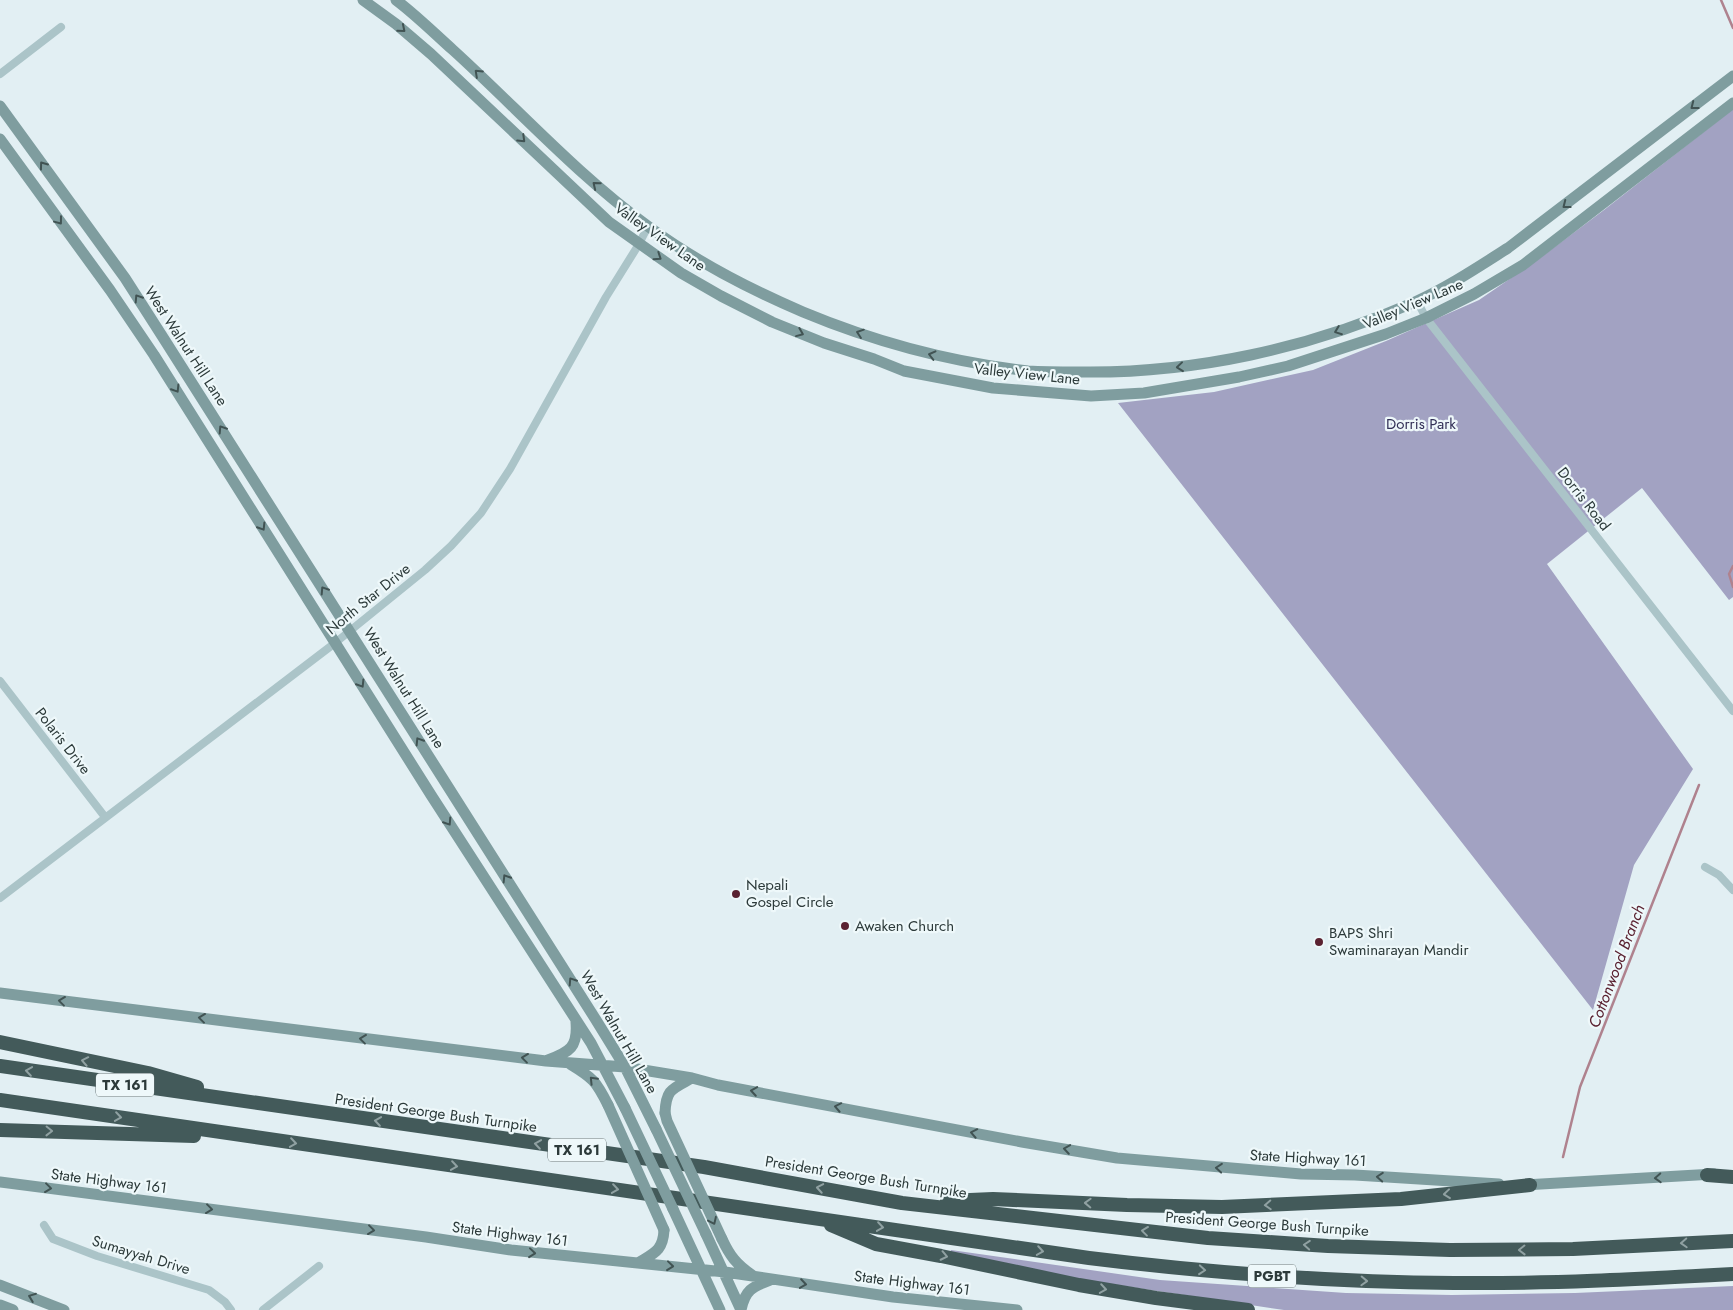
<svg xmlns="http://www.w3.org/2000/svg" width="1733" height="1310" font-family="Jost,sans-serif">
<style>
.green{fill:#a2a2c2}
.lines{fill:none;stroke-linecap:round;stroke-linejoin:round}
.stream{stroke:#af828e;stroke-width:2.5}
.street{stroke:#abc4c8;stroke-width:8}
.secondary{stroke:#7f9d9f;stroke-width:11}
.highway{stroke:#435a5a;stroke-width:14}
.secondary-bridge{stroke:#7f9d9f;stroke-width:11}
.oneway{stroke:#415353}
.oneway2{stroke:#90a1a2}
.poi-dot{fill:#5a2231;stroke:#eef8fa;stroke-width:2}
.labels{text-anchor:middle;stroke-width:4.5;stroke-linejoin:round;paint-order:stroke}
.shield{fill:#eef8fa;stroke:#667374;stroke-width:1}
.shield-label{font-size:14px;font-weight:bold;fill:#2c3a3a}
.street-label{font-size:15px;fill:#2c3a3a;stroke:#eef8fa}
.park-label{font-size:15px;fill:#323057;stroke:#eef8fa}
.poi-label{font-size:15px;fill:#2c3a3a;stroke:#eef8fa;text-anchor:start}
.water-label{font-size:16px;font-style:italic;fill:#5a2231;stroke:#eef8fa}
</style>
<rect width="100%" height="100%" fill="#e2eff3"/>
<path class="green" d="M1733,109V597L1729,600L1642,488L1547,564L1693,769L1634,865L1593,1010L1118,403L1214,392L1313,370L1386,341L1479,300L1540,258L1604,210Z
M951,1250L1160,1280L1346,1293L1452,1295L1575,1293L1733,1286V1310H1284L1084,1280L950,1253Z"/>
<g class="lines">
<path class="stream" d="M1721,0L1733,28
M1733,566L1729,574L1733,587
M1563,1157L1580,1087L1699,785"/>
<path class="street" d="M0,74L61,27
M1417,301L1426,318L1733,711
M0,681L105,817
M1705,867L1719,875L1733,890
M0,898L335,643L425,570L451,546L481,513L510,469L606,297L639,244L648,226
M44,1225L53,1239L97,1256L209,1290L225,1302L231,1310
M263,1310L319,1266"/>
<path class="secondary" d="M363,0L396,24L431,54L609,222L681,273L721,296L772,322L824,343L874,359L904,371L993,388L1091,396L1144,393L1239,377L1288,366L1386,334L1426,318L1474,294L1523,265L1733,103
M396,0C416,15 434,33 453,50C518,109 577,175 649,227C697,262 749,289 803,312C875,342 950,362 1028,371C1045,372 1062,372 1078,372C1194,374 1310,348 1415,302C1448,287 1478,267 1508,248L1733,76
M0,106L125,278L164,339L596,1020L625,1067L656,1129
M0,139L110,290L154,355L431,795L591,1043L625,1108
M0,993L546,1061L625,1067L692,1078L718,1085L1022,1142L1117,1158L1301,1174L1355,1175L1499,1184
M548,1060C570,1052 578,1047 576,1022
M570,1064C593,1078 596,1081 608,1105
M665,1113C666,1089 672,1089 692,1078
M0,1182L426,1237L511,1250L725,1272L893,1297L1017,1310
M1523,1185L1714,1174
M673,1209L720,1310
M706,1234L741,1310
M722,1239C730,1256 736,1264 752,1275
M638,1263C654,1253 663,1251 664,1230
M0,1285L64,1310
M0,1305L13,1310
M741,1310C745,1290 752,1287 770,1280"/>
<path class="highway" d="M0,1042L148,1073L197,1087
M0,1066L704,1167L902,1203L1208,1238L1328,1246L1450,1250L1573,1249L1733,1241
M0,1100L1089,1258C1210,1273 1332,1282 1454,1283C1547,1284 1640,1279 1733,1274
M0,1130L194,1136
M1707,1175L1733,1177
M947,1201L993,1199L1127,1205L1222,1207L1401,1199L1530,1185
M831,1225L876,1244L941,1256L1079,1285L1156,1298L1248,1310"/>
<path class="secondary-bridge" d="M608,1105L664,1230
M625,1108L673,1209
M665,1113L667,1121L722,1239
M656,1129L706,1234"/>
</g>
<defs><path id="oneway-chevron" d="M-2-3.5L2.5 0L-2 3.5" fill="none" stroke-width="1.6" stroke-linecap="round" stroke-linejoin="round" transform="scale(1.25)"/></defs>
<g class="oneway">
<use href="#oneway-chevron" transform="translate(402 29) rotate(40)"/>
<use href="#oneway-chevron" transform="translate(478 73) rotate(-137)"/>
<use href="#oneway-chevron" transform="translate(1694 106) rotate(142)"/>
<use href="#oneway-chevron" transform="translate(522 139) rotate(44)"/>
<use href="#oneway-chevron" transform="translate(43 165) rotate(-126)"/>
<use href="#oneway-chevron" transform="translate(596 185) rotate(-141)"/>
<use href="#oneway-chevron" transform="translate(1566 205) rotate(142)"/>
<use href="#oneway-chevron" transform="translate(59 221) rotate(53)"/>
<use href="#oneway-chevron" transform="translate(658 257) rotate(34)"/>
<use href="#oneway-chevron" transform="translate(138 298) rotate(-123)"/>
<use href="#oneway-chevron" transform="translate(1338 331) rotate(159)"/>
<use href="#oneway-chevron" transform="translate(800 333) rotate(22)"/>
<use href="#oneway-chevron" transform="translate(860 333) rotate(-161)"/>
<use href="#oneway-chevron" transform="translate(932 355) rotate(-166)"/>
<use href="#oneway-chevron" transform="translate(1180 367) rotate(174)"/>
<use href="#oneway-chevron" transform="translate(176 389) rotate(58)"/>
<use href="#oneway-chevron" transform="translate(222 429) rotate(-123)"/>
<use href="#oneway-chevron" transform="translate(262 527) rotate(58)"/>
<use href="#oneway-chevron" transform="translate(324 590) rotate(-123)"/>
<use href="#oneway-chevron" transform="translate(361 684) rotate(58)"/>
<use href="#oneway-chevron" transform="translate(419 741) rotate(-122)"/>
<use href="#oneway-chevron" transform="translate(448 822) rotate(57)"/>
<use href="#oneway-chevron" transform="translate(506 878) rotate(-122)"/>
<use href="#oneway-chevron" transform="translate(572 981) rotate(-123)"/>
<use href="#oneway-chevron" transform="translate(62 1001) rotate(-173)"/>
<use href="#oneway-chevron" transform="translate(202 1018) rotate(-173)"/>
<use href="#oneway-chevron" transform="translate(363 1039) rotate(-173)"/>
<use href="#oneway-chevron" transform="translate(525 1058) rotate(-173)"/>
<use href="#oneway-chevron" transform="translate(593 1080) rotate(-134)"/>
<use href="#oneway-chevron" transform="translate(754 1091) rotate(-171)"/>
<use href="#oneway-chevron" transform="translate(838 1107) rotate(-169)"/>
<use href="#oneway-chevron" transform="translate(974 1133) rotate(-169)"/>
<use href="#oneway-chevron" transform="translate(1067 1149) rotate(-171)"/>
<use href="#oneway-chevron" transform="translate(1219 1168) rotate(-175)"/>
<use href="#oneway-chevron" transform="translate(1380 1177) rotate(-176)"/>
<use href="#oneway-chevron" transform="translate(1658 1178) rotate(177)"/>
<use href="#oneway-chevron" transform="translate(48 1188) rotate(7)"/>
<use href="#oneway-chevron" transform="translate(209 1209) rotate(7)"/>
<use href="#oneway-chevron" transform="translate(713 1221) rotate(65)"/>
<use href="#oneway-chevron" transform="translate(371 1230) rotate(7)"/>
<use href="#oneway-chevron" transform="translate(532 1253) rotate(6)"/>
<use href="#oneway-chevron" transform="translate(670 1266) rotate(6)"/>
<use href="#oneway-chevron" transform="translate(803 1284) rotate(8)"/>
<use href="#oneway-chevron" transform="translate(32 1297) rotate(-159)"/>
</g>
<g class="oneway2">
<use href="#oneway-chevron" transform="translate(85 1061) rotate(-169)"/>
<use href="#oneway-chevron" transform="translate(29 1071) rotate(-172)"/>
<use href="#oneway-chevron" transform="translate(118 1117) rotate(8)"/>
<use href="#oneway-chevron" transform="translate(378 1121) rotate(-172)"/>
<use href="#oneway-chevron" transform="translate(49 1131) rotate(1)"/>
<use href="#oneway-chevron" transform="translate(293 1143) rotate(8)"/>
<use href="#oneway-chevron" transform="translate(538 1144) rotate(-172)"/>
<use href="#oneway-chevron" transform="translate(454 1166) rotate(8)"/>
<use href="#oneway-chevron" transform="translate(820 1188) rotate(-170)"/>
<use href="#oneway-chevron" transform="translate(615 1189) rotate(8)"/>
<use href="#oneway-chevron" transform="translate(1447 1194) rotate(174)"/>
<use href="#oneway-chevron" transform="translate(1088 1203) rotate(-178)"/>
<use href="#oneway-chevron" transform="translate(1268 1205) rotate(177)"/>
<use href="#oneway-chevron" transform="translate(880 1227) rotate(8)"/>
<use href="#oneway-chevron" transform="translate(1145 1231) rotate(-173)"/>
<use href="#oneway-chevron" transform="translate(1684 1243) rotate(177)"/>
<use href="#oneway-chevron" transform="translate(1307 1245) rotate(-176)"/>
<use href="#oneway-chevron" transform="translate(1522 1250) rotate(179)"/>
<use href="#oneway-chevron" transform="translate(1040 1251) rotate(9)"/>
<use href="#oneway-chevron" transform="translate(944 1256) rotate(12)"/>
<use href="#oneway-chevron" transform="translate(1202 1270) rotate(5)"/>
<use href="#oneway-chevron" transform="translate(1364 1281) rotate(2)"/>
<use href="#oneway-chevron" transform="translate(1103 1289) rotate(9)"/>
</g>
<g class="poi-dot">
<circle cx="736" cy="894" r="5"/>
<circle cx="845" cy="926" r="5"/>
<circle cx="1319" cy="942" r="5"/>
</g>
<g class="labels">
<g class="shield">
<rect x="96" y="1073.5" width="58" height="23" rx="4"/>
<rect x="548" y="1138.5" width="58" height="23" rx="4"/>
<rect x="1248" y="1264.5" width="48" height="23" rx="4"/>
</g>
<g class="shield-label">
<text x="125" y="1090">TX 161</text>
<text x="577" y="1155">TX 161</text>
<text x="1272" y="1281">PGBT</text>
</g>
<g class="street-label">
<text transform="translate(660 237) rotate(35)" y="5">Valley View Lane</text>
<text transform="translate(1413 304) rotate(-23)" y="5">Valley View Lane</text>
<text transform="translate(186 346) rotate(57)" y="5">West Walnut Hill Lane</text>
<text transform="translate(1027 374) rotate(6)" y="5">Valley View Lane</text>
<text transform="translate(1584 499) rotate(52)" y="5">Dorris Road</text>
<text transform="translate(368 599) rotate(-39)" y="5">North Star Drive</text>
<text transform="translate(404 688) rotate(58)" y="5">West Walnut Hill Lane</text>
<text transform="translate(63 741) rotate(52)" y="5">Polaris Drive</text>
<text transform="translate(619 1032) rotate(60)" y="5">West Walnut Hill Lane</text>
<text transform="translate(436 1113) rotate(8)" y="5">President George Bush Turnpike</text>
<text transform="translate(1308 1158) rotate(3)" y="5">State Highway 161</text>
<text transform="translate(866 1177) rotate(9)" y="5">President George Bush Turnpike</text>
<text transform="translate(109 1181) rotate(7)" y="5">State Highway 161</text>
<text transform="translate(1267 1224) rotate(4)" y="5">President George Bush Turnpike</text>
<text transform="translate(510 1234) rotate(7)" y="5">State Highway 161</text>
<text transform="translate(141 1255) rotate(17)" y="5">Sumayyah Drive</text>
<text transform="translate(912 1283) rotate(7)" y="5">State Highway 161</text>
</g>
<g class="park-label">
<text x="1421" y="429">Dorris Park</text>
</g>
<g class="poi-label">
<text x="746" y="890">Nepali<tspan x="746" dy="17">Gospel Circle</tspan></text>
<text x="855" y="931">Awaken Church</text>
<text x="1329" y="938">BAPS Shri<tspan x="1329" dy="17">Swaminarayan Mandir</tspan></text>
</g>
<g class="water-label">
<text transform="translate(1616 966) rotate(-69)" y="6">Cottonwood Branch</text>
</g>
</g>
</svg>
